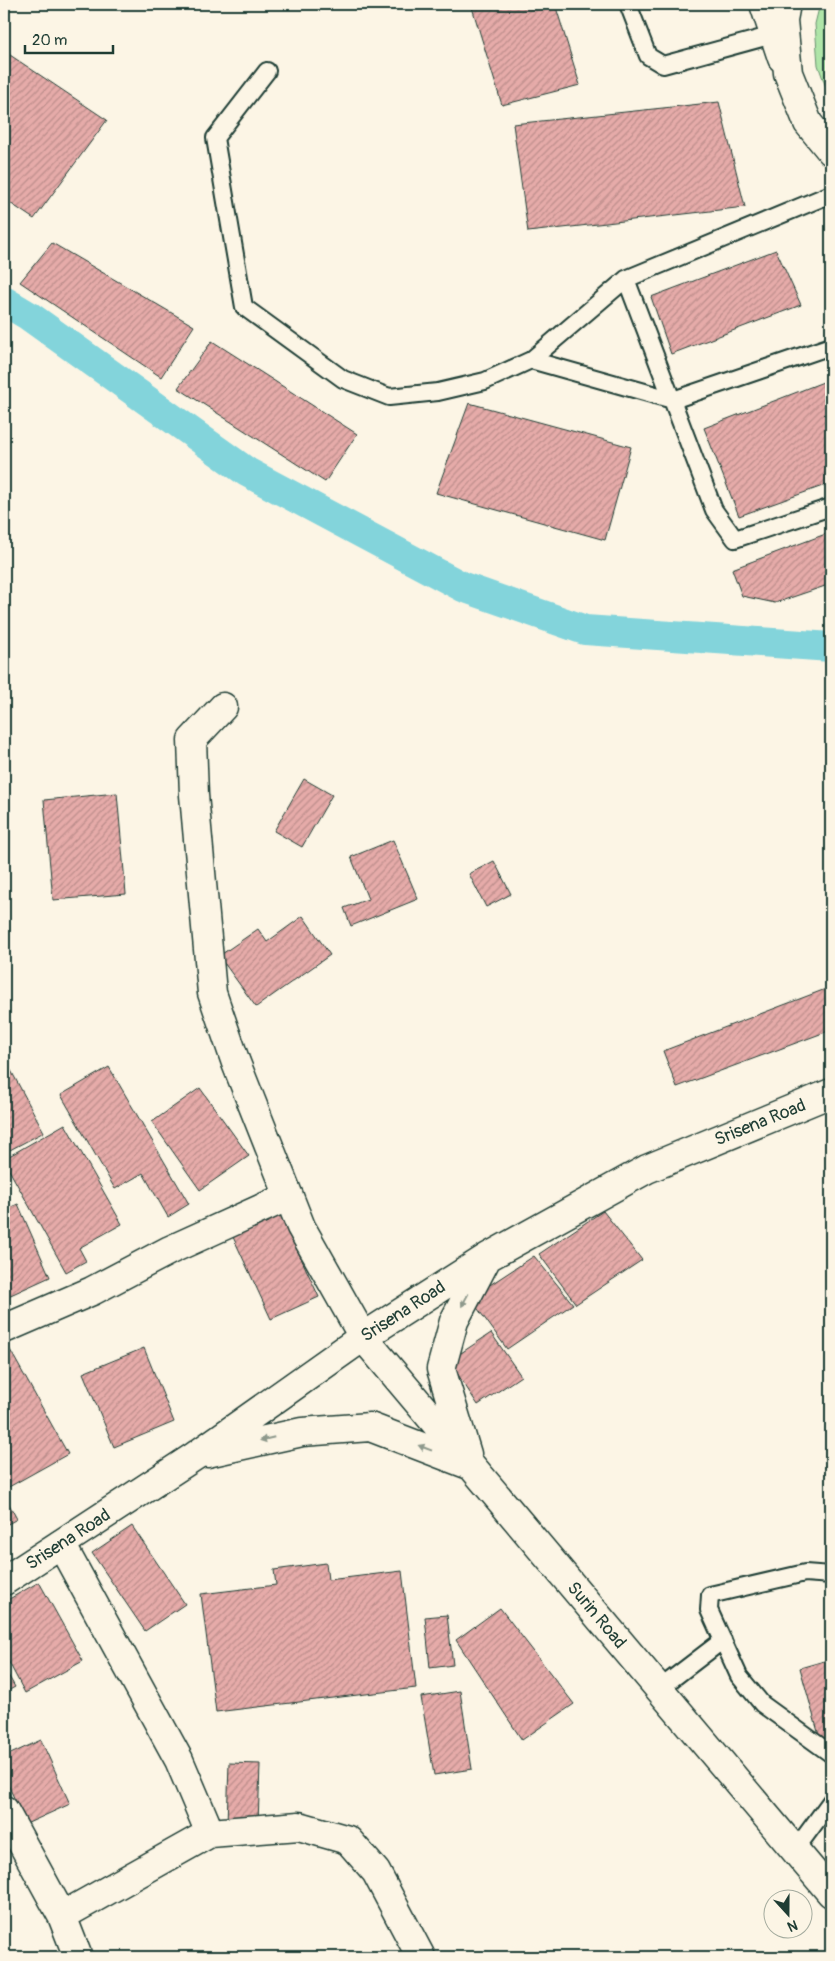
<svg xmlns="http://www.w3.org/2000/svg" width="835" height="1961" font-family="Pangolin,sans-serif">
<style>
.green{fill:#afe5a8;stroke:#67916e}
.lines{fill:none;stroke-linecap:round;stroke-linejoin:round}
.canal{stroke:#83d4db;stroke-width:30}
.building{fill:url(#building-hatch);stroke:#1f3d34}
.service-casing{stroke:#1f3d34;stroke-width:20}
.minor-casing{stroke:#1f3d34;stroke-width:31}
.tertiary-casing{stroke:#1f3d34;stroke-width:31}
.service{stroke:#fcf5e5;stroke-width:16}
.minor{stroke:#fcf5e5;stroke-width:28}
.tertiary{stroke:#fcf5e5;stroke-width:28}
.oneway{fill:#8e998c}
.labels{text-anchor:middle;stroke-width:4.5;stroke-linejoin:round;paint-order:stroke}
.street-label{font-size:18px;fill:#1f3d34;stroke:#fcf5e5}
</style>
<defs>
<pattern id="building-hatch" width="6" height="6" patternUnits="userSpaceOnUse" patternTransform="scale(1.25)"><rect width="6" height="6" fill="#e6aba9"/><path d="M-1 1l2-2M0 6l6-6M5 7l2-2" fill="none" stroke="#ba8c8a"/></pattern>
</defs>
<rect width="100%" height="100%" fill="#fcf5e5"/>
<filter id="ink" filterUnits="userSpaceOnUse"><feTurbulence type="fractalNoise" baseFrequency=".02" numOctaves="2"/><feDisplacementMap in="SourceGraphic" scale="10" xChannelSelector="R" yChannelSelector="G"/><feConvolveMatrix kernelMatrix="1 2 1 2 8 2 1 2 1" color-interpolation-filters="sRGB"/></filter>
<g filter="url(#ink)">
<path class="green" d="M820,4H831V101L818,65L815,24Z"/>
<g class="lines">
<path class="canal" d="M4,301L29,316L247,472L463,587L585,630L831,647"/>
</g>
<path class="building" d="M471,4H555L580,85L502,105Z
M4,51L107,120L34,219L4,199Z
M719,102L745,207L528,232L513,124Z
M52,243L194,326L161,377L20,282Z
M776,250L801,305L671,354L651,297Z
M212,341L357,434L325,482L178,388Z
M831,379V483L739,516L704,428Z
M469,403L631,447L605,540L436,493Z
M831,532V584L775,603L742,596L732,569Z
M304,779L332,795L302,847L274,831Z
M117,793L126,894L53,900L44,800Z
M393,840L418,899L351,926L344,908L368,899L351,857Z
M494,861L511,894L486,907L469,874Z
M303,916L330,955L256,1007L219,956L258,929L267,942Z
M831,987V1030L677,1087L663,1051Z
M7,1063L44,1132L8,1151L4,1143V1064Z
M109,1067L189,1204L168,1217L143,1173L115,1189L61,1095Z
M200,1088L249,1156L200,1190L152,1122Z
M65,1124L122,1224L79,1248L86,1261L66,1272L4,1161V1159Z
M18,1204L50,1277L4,1298V1210Z
M603,1211L642,1260L576,1304L539,1254Z
M281,1215L319,1297L271,1319L233,1237Z
M534,1256L573,1304L507,1349L470,1298Z
M491,1333L521,1376L478,1405L449,1361Z
M9,1348L68,1454L7,1488L4,1481V1351Z
M144,1348L174,1422L114,1447L83,1373Z
M4,1495L17,1519L4,1526Z
M132,1526L185,1604L145,1631L92,1553Z
M326,1563L328,1580L402,1571L416,1688L216,1712L201,1594L276,1585L274,1570Z
M39,1582L83,1661L25,1693L4,1653V1602Z
M500,1608L574,1704L522,1740L456,1640Z
M447,1615L453,1665L430,1668L425,1617Z
M831,1659V1735L820,1739L800,1668Z
M4,1668L15,1687L4,1693Z
M460,1691L472,1769L434,1775L421,1697Z
M41,1740L70,1804L26,1824L4,1776V1757Z
M229,1763L260,1764L258,1825L227,1824Z"/>
<g class="lines">
<defs>
<path id="service" d="M628,4L648,56L663,65L773,35
M267,71L215,138L244,307L343,379L389,397L438,392L485,381L531,360L626,279L831,194
M626,279L714,510L735,539L831,507
M531,360L673,400L831,346
M831,1575L805,1573L710,1595L709,1610L739,1676L762,1704L831,1754
M659,1689L723,1640
M795,1850L831,1801"/>
<path id="minor" d="M764,4L782,58
M223,707L192,740L194,795L212,993L236,1063L301,1227L363,1337
M4,1329L92,1291L170,1250L289,1196
M61,1544L179,1760L210,1833
M4,1810L62,1916
M78,1957L62,1916L210,1833L299,1826L348,1840L376,1872L421,1957"/>
<path id="tertiary" d="M786,4L783,20L788,73L808,123L831,151
M363,1337L831,1893
M207,1453L302,1432L370,1427L469,1465
M467,1454L441,1369L454,1321L487,1258
M4,1581L195,1456L363,1337L488,1257L647,1169L831,1093"/>
</defs>
<use href="#service" class="service-casing"/>
<use href="#minor" class="minor-casing"/>
<use href="#tertiary" class="tertiary-casing"/>
<use href="#service" class="service"/>
<use href="#minor" class="minor"/>
<use href="#tertiary" class="tertiary"/>
</g>
<defs><path id="oneway-solid" d="M-6-.8H1V-3.2L6.5 0L1 3.2V.8H-6Z" transform="scale(1.25)"/></defs>
<g class="oneway">
<use href="#oneway-solid" transform="translate(465 1300) rotate(118)"/>
<use href="#oneway-solid" transform="translate(267 1439) rotate(167)"/>
<use href="#oneway-solid" transform="translate(425 1448) rotate(-159)"/>
</g>
</g>
<g class="labels">
<g class="street-label">
<text transform="translate(760 1122) rotate(-22)" y="6">Srisena Road</text>
<text transform="translate(403 1311) rotate(-33)" y="6">Srisena Road</text>
<text transform="translate(68 1539) rotate(-33)" y="6">Srisena Road</text>
<text transform="translate(597 1615) rotate(50)" y="6">Surin Road</text>
</g>
</g>
<rect width="835" height="1961" fill="none" stroke="#fcf5e5" stroke-width="20"/>
<rect x="10" y="10" width="815" height="1941" fill="none" stroke="#1f3d34" stroke-width="2" filter="url(#ink)"/>
<g transform="translate(788 1914) rotate(159)"><circle r="24" fill="#fcf5e5" stroke="#a4ab9e"/>
<path d="M0-4L9 19L0 12L-9 19Z" fill="#1f3d34"/>
<text y="-8" font-size="14" font-weight="bold" text-anchor="middle" fill="#1f3d34">N</text>
</g>
<path d="M25 45v8h88v-8" fill="none" stroke="#1f3d34" stroke-width="2.5"/>
<text x="32" y="45" font-size="15" fill="#1f3d34" stroke="#fcf5e5" stroke-width="4" paint-order="stroke">20 m</text>
</svg>
